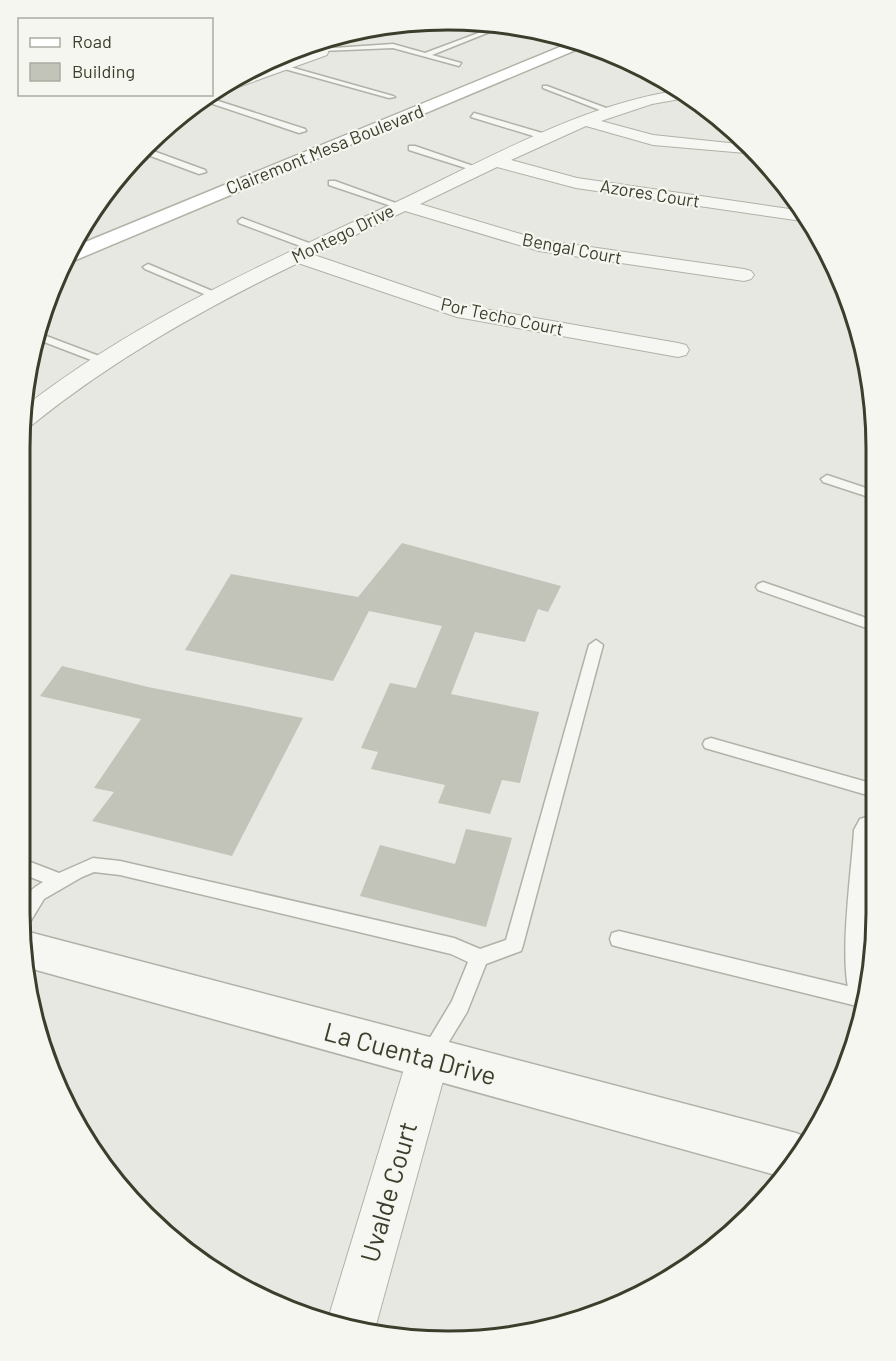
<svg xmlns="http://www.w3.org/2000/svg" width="896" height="1361" font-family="Barlow,sans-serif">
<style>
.building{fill:#c2c4b9}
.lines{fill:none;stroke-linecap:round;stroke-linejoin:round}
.service-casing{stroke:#b0b2a7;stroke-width:3}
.minor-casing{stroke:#b0b2a7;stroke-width:2}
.tertiary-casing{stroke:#b0b2a7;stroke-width:3}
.secondary-casing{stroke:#b0b2a7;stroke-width:3}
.service{fill:#f6f7f3;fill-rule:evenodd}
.minor{fill:#f6f7f3;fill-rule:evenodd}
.tertiary{fill:#f6f7f3;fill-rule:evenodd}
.secondary{fill:#fff;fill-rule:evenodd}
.labels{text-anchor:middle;stroke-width:4.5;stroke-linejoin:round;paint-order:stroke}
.far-street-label{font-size:18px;fill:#3a3e2b;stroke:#f5f6f0}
.near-street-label{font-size:26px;fill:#3a3e2b;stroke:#f5f6f0}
.rim{fill:none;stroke:#3a3e2b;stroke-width:3}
</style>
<rect width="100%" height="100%" fill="#e7e8e1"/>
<path class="building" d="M402,543L561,586L548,612L538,609L525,642L475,632L451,694L539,712L520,783L502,780L490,814L438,803L445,785L371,769L378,752L361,748L390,683L416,688L442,626L369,611L333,681L185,650L231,574L358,597Z
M62,666L148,687L303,718L232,856L92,821L114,792L94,788L141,719L40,696Z
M466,829L512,838L486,927L360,896L380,845L455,864Z"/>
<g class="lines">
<defs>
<path id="service" d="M497,26L502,27L432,55L461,63L459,66L393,48L322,51L319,49L393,44L425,53Z
M356,31L318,45L313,44L339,34Z
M283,65L393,96L395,97L389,98L281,68Z
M543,86H547L617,112L610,114L543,88Z
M206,97L305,129L306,131L299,133L201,100Z
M474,113L549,135L550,137L543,139L471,117Z
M409,146H415L482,169L475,171L409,150Z
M145,148L205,170L206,172L199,174L140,152Z
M329,181H335L404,206L397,208L329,185Z
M242,218L317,246L319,248L311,250L239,223L238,221Z
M148,264L217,293L219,295L211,297L145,269L143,267Z
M41,334L107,359L108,361L99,363L39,340Z
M827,475L875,491V499L823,482L821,479Z
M763,582L875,621V631L758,590L756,587L758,584Z
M596,640L603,645L523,945L521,951L486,964L467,1012L436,1063L429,1066L422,1063L419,1056L452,1001L468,962L451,954L120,875L94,872L82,877L44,899L27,927L22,929C18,906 22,894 43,882L20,873V858L59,873L93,858L120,861L454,938L480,949L506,940L589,645Z
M711,738L874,784V797L705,748L703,744L705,740Z
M619,931L864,990L866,991L861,1007L619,947L612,945L610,939L612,933Z"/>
<path id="minor" d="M318,41L329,49L327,55L219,94H210L234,79L314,50L307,45Z
M681,90L691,97L652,104L601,121L653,135L748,145L757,154L653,145L586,126L511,160L577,178L803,211L809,222L576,188L497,167L420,204L541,240L744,269L751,271L754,275L751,279L744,281L539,251L405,211L314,255L461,305L678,343L686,345L689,350L686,355L678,357L457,317L298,263C203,309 114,359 32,425L23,427V408C139,317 275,259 407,197C495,155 584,104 681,90Z
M428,1039L443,1045L449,1059L376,1325L374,1330L328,1319L407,1059L413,1045Z"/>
<path id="tertiary" d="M873,815V969L862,1005L852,1001C837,968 852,870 854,830L860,819Z
M25,931L796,1133L808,1138L783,1177L29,968L23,932Z"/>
<path id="secondary" d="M577,40L590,44L71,262L62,264L71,248Z"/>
</defs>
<use href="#service" class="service-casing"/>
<use href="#minor" class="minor-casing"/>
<use href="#tertiary" class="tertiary-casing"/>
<use href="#secondary" class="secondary-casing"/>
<use href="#service" class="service"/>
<use href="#minor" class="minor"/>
<use href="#tertiary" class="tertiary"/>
<use href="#secondary" class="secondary"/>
</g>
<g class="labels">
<g class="far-street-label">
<text transform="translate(325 150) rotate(-22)" y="6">Clairemont Mesa Boulevard</text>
<text transform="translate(650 194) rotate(9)" y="6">Azores Court</text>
<text transform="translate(343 234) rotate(-26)" y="6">Montego Drive</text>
<text transform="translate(572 249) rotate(11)" y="6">Bengal Court</text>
<text transform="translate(502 317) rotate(12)" y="6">Por Techo Court</text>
</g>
<g class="near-street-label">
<text transform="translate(410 1054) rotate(15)" y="9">La Cuenta Drive</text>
<text transform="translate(389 1192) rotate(-74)" y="9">Uvalde Court</text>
</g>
</g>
<path d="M0 0H896V1361H0ZM448 30H448A418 418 0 0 1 866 448V913A418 418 0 0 1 448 1331H448A418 418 0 0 1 30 913V448A418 418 0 0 1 448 30Z" fill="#f5f6f0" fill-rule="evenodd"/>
<path class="rim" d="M448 30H448A418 418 0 0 1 866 448V913A418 418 0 0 1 448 1331H448A418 418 0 0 1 30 913V448A418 418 0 0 1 448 30Z"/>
<rect x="18" y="18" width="195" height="78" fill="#f5f6f0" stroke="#aaaca1" stroke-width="1.5"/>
<rect x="30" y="38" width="30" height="9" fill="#ffffff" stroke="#aaaca1" stroke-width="1.5"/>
<text x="72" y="48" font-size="18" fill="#3a3e2b">Road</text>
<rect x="30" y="63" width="30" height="18" fill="#c2c4b9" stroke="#aaaca1" stroke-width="1.5"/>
<text x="72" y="78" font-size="18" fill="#3a3e2b">Building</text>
</svg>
